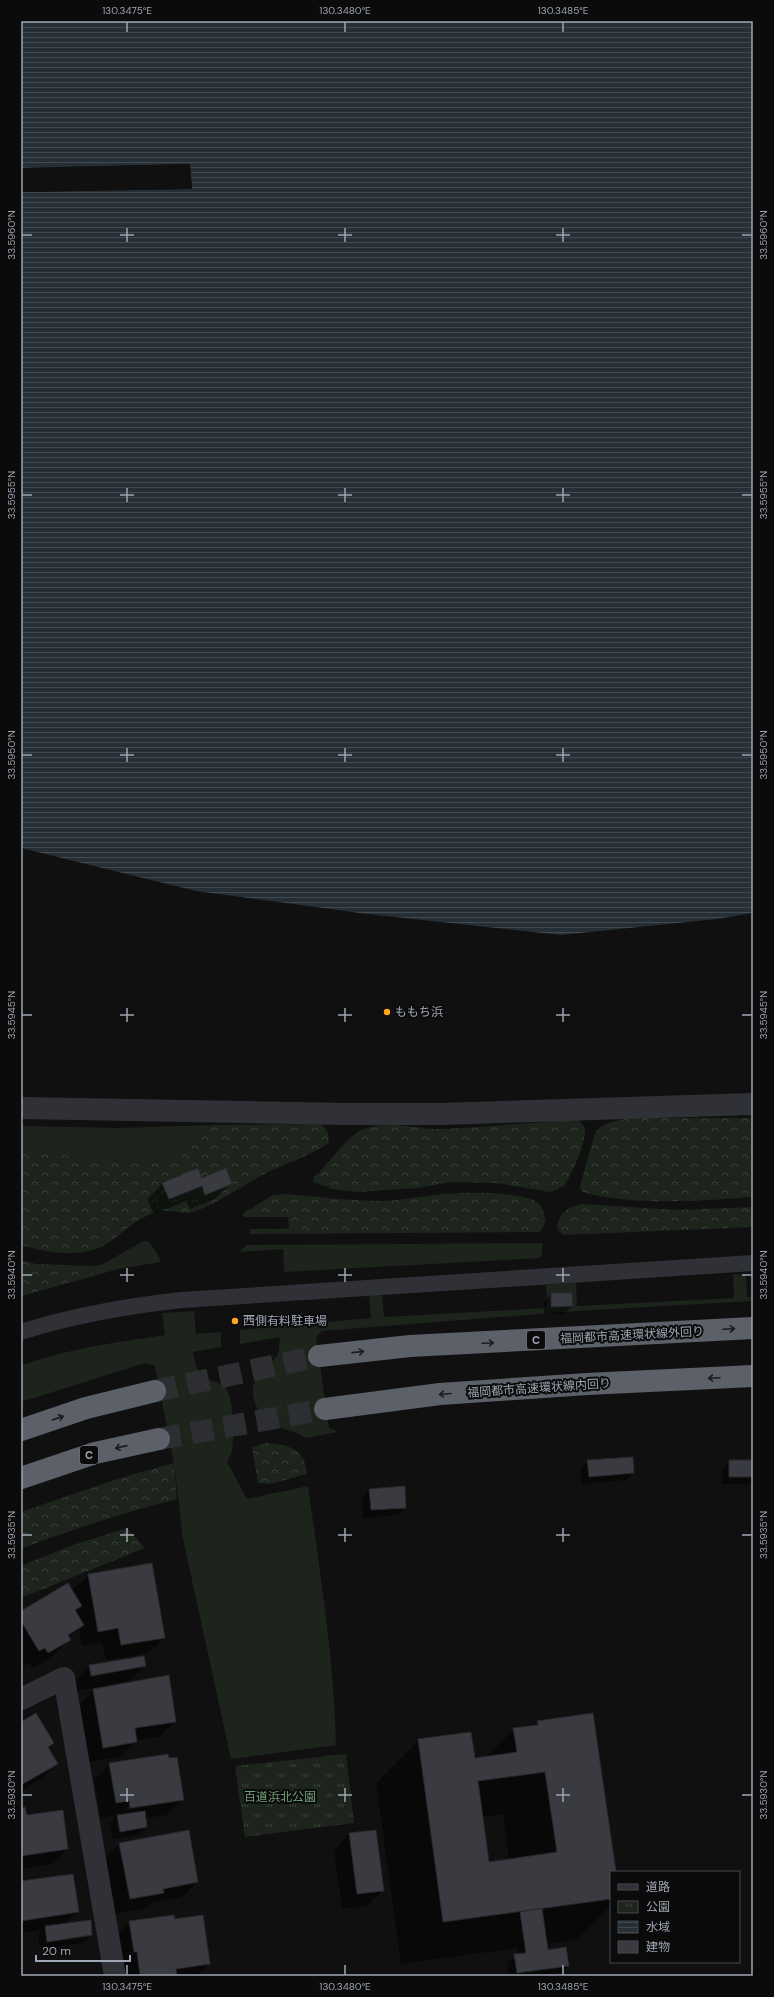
<svg xmlns="http://www.w3.org/2000/svg" width="774" height="1997" font-family="'DM Sans','Noto Sans JP',sans-serif">
<style>
.grass{fill:#1c241c}
.forest{fill:url(#forest-crowns)}
.park{fill:url(#park-tufts)}
.water{fill:url(#water-rules)}
.pier{fill:#101011}
.shadow{fill:#0007;fill-rule:evenodd}
.building{fill:#3a3b41;stroke:#29292d;fill-rule:evenodd}
.lines{fill:none;stroke-linecap:round;stroke-linejoin:round}
.highway-tunnel{stroke:#2d2e31;stroke-width:22;stroke-dasharray:22 11;stroke-linecap:butt}
.lane{stroke:#303136;stroke-width:16}
.street{stroke:#303136;stroke-width:22}
.highway{stroke:#5c6068;stroke-width:22}
.oneway{stroke:#1b1c1e}
.ticks{fill:none;stroke:#9fa6b3;stroke-width:1.5}
.poi-dot{fill:#ffa81a;stroke:#0b0b0c;stroke-width:1.5}
.labels{text-anchor:middle;stroke-width:4;stroke-linejoin:round;paint-order:stroke}
.shield{fill:#0b0b0c;stroke:#737881;stroke-width:1}
.shield-label{font-size:11px;font-weight:bold;fill:#9fa6b3}
.poi-label{font-size:12px;fill:#9fa6b3;stroke:#0b0b0c;text-anchor:start}
.street-label{font-size:12px;fill:#9fa6b3;stroke:#0b0b0c}
.park-label{font-size:12px;fill:#74a075;stroke:#0b0b0c}
.neatline{fill:none;stroke:#9fa6b3;stroke-width:1.5}
.ticks-label{font-size:10px;text-anchor:middle;fill:#9fa6b3}
</style>
<defs>
<pattern id="forest-crowns" width="20" height="18" patternUnits="userSpaceOnUse"><rect width="20" height="18" fill="#1c241c"/><path d="M2 6a3 3 0 1 1 6 0M12 15a3 3 0 1 1 6 0" fill="none" stroke="#3a413b"/></pattern>
<pattern id="park-tufts" width="24" height="20" patternUnits="userSpaceOnUse"><rect width="24" height="20" fill="#1c241c"/><path d="M3 7l-1-3M5 7V3M7 7l1-3M15 17l-1-3M17 17v-4M19 17l1-3" fill="none" stroke="#3a413b"/></pattern>
<pattern id="water-rules" width="6" height="5" patternUnits="userSpaceOnUse"><rect width="6" height="5" fill="#252f35"/><path d="M0 2.5h6" fill="none" stroke="#414a50"/></pattern>
</defs>
<rect width="100%" height="100%" fill="#101011"/>
<path class="grass" d="M212,1125L184,1150L154,1163L95,1159L21,1150V1126L120,1128Z
M148,1241L156,1251L161,1262L118,1269L94,1276L90,1266L101,1265L142,1242Z
M543,1243L541,1258L284,1272L283,1249L239,1252L247,1245Z
M733,1274L746,1275L747,1297H753V1301L577,1311L322,1331L316,1337L329,1428L338,1432L306,1438L295,1432L272,1426L261,1420L253,1396V1387L257,1377L278,1355L280,1337L240,1344V1330L371,1318L369,1294H382L384,1317L547,1308L546,1285L576,1282L577,1306L734,1298Z
M194,1311L196,1334L221,1332V1347L193,1352C195,1365 198,1377 212,1381C215,1382 220,1383 223,1385C235,1393 234,1437 232,1450C232,1454 229,1458 227,1462L247,1499L308,1486C320,1572 334,1658 336,1745L231,1759L183,1539L174,1463L155,1366L145,1363L21,1402V1366C67,1348 116,1343 165,1335L162,1313Z"/>
<path class="forest" d="M674,1118H753V1197C696,1201 638,1206 582,1192L580,1186L595,1133C607,1114 653,1118 674,1118Z
M578,1120C581,1123 585,1126 585,1130C585,1146 572,1173 564,1186L551,1192L496,1183L451,1182L418,1188L358,1192L332,1189L313,1181L314,1176L319,1173C330,1161 348,1136 362,1130C388,1118 417,1130 444,1129C489,1127 533,1122 578,1120Z
M320,1124C328,1129 330,1135 328,1144C308,1156 288,1163 268,1172C242,1185 220,1203 193,1212C181,1215 168,1208 157,1212C137,1218 127,1229 111,1241C85,1260 50,1253 21,1245V1150L95,1159L154,1163L184,1150L212,1125Z
M287,1194C319,1197 351,1201 384,1201C401,1200 417,1197 435,1195C454,1192 527,1190 539,1204C543,1209 544,1215 546,1221L540,1232L250,1234V1229H289L288,1217H245L242,1214L273,1195Z
M583,1204L678,1210L753,1207V1227L564,1235L559,1231L557,1226C561,1211 568,1207 583,1204Z
M21,1260L36,1264L90,1266L94,1276L21,1296Z
M267,1443C290,1445 305,1449 307,1474L270,1484L258,1483L252,1447Z
M174,1463L177,1499C124,1513 72,1529 21,1549V1512L117,1479Z
M127,1528L145,1548L21,1598V1566L70,1546Z"/>
<path class="park" d="M346,1754L354,1823L245,1837L235,1766Z"/>
<path class="water" d="M21,21H753V913L717,919L561,935L367,914L196,891L21,848V192L192,189L190,164L21,168Z"/>
<path class="pier" d="M190,164L192,189L21,192V190L190,187L188,166L21,170V168Z"/>
<path class="shadow" d="M201,1179L231,1183L215,1199L190,1209L186,1201L154,1214L147,1199L163,1183Z
M551,1294L572,1306L564,1314H544V1302Z
M588,1461L633,1473L626,1480L582,1484L580,1469Z
M730,1461H753V1480L749,1484H722V1469Z
M369,1490L405,1507L398,1515L363,1518L362,1498Z
M89,1575L164,1638L149,1653L106,1660L102,1643L82,1646L79,1628L54,1655L33,1668L29,1662L24,1666L21,1662V1612L74,1595L73,1590Z
M89,1666H144L128,1682L168,1676L175,1721L160,1737L136,1740L120,1757L88,1762L78,1705L94,1690L122,1686L126,1682L76,1691L74,1682Z
M538,1722L615,1872H611V1905L576,1940L546,1944L547,1951L568,1966L560,1973L542,1976H509L507,1963L518,1955L517,1948L401,1964L376,1783L419,1740L474,1759L485,1758L514,1729L533,1726ZM503,1814L509,1860L489,1863L482,1817Z
M21,1723L53,1743L48,1748L56,1764L41,1779L21,1791Z
M110,1764L183,1799L167,1815L145,1818L146,1827L138,1835L113,1839L110,1823L114,1819V1816L101,1818L94,1779ZM167,1801V1803L125,1810V1808Z
M21,1809L26,1816L67,1849L52,1864L21,1869Z
M349,1834L383,1890L367,1906L342,1909L334,1850Z
M119,1844L197,1882L182,1897L152,1903L147,1908L115,1914L104,1860Z
M21,1882L78,1912L65,1924L91,1935L84,1943L40,1949L38,1935L42,1930L21,1933Z
M174,1920L209,1964L197,1976H123L114,1938L130,1922Z"/>
<path class="building" d="M198,1168L202,1178L226,1168L232,1184L205,1195L202,1186L169,1199L162,1183Z
M551,1293H572L573,1306L551,1307Z
M633,1457L634,1473L589,1477L587,1460Z
M729,1460H753V1477H729Z
M405,1486L406,1508L371,1510L369,1489Z
M152,1563L165,1638L121,1645L118,1628L98,1632L88,1574Z
M68,1583L82,1606L75,1610L84,1625L68,1635L71,1640L48,1653L45,1648L39,1651L21,1621V1611Z
M144,1656L146,1666L91,1676L89,1665Z
M169,1675L176,1722L135,1728L137,1742L103,1748L93,1689Z
M36,1713L54,1743L48,1747L58,1764L21,1785V1722Z
M593,1713L616,1872H611V1899L443,1922L418,1739L471,1732L475,1758L517,1752L513,1728L538,1725L537,1721ZM545,1772L557,1852L489,1862L478,1781Z
M168,1754L169,1758L177,1757L184,1800L130,1808L129,1801L116,1803L109,1763Z
M25,1807L27,1815L63,1810L68,1849L21,1856V1808Z
M145,1811L147,1827L120,1832L117,1815Z
M189,1830L198,1882L163,1889L164,1893L130,1899L119,1843Z
M376,1830L384,1891L357,1894L349,1833Z
M73,1874L79,1912L21,1921V1881Z
M542,1908L548,1950L566,1947L569,1966L517,1973L514,1954L526,1953L520,1912Z
M174,1915L175,1919L203,1915L210,1964L176,1969L177,1976H140L137,1952H134L129,1921Z
M91,1920L92,1935L47,1942L45,1926Z"/>
<g class="lines">
<path class="highway-tunnel" d="M155,1391L319,1356
M159,1439L325,1409"/>
<path class="lane" d="M21,1332C74,1315 127,1306 182,1300L753,1263"/>
<path class="street" d="M21,1108L344,1114H440L753,1104
M21,1699L64,1678L115,1976"/>
<path class="highway" d="M319,1356L410,1346L753,1328
M325,1409L440,1394L587,1384L753,1376
M21,1430L86,1408L155,1391
M21,1478L95,1453L159,1439"/>
</g>
<defs><path id="oneway-shaft" d="M-6 0H5M1.5-3L5.5 0L1.5 3" fill="none" stroke-width="1.6" stroke-linecap="round" stroke-linejoin="round"/></defs>
<g class="oneway">
<use href="#oneway-shaft" transform="translate(729 1329) rotate(-3)"/>
<use href="#oneway-shaft" transform="translate(488 1343) rotate(-3)"/>
<use href="#oneway-shaft" transform="translate(358 1352) rotate(-6)"/>
<use href="#oneway-shaft" transform="translate(714 1378) rotate(177)"/>
<use href="#oneway-shaft" transform="translate(445 1394) rotate(175)"/>
<use href="#oneway-shaft" transform="translate(58 1418) rotate(-19)"/>
<use href="#oneway-shaft" transform="translate(121 1447) rotate(167)"/>
</g>
<path class="ticks" d="M127,22V32M345,22V32M563,22V32M127,228V242M345,228V242M563,228V242M22,235H32M120,235H134M338,235H352M556,235H570M742,235H752M127,488V502M345,488V502M563,488V502M22,495H32M120,495H134M338,495H352M556,495H570M742,495H752M127,748V762M345,748V762M563,748V762M22,755H32M120,755H134M338,755H352M556,755H570M742,755H752M127,1008V1022M345,1008V1022M563,1008V1022M22,1015H32M120,1015H134M338,1015H352M556,1015H570M742,1015H752M127,1268V1282M345,1268V1282M563,1268V1282M22,1275H32M120,1275H134M338,1275H352M556,1275H570M742,1275H752M127,1528V1542M345,1528V1542M563,1528V1542M22,1535H32M120,1535H134M338,1535H352M556,1535H570M742,1535H752M127,1788V1802M345,1788V1802M563,1788V1802M22,1795H32M120,1795H134M338,1795H352M556,1795H570M742,1795H752M127,1965V1975M345,1965V1975M563,1965V1975"/>
<g class="poi-dot">
<circle cx="387" cy="1012" r="4"/>
<circle cx="235" cy="1321" r="4"/>
</g>
<g class="labels">
<g class="shield">
<rect x="527" y="1331" width="18" height="18" rx="3"/>
<rect x="80" y="1446" width="18" height="18" rx="3"/>
</g>
<g class="shield-label">
<text x="536" y="1344">C</text>
<text x="89" y="1459">C</text>
</g>
<g class="poi-label">
<text x="395" y="1016">ももち浜</text>
<text x="243" y="1325">西側有料駐車場</text>
</g>
<g class="street-label">
<text transform="translate(632 1335) rotate(-3)" y="4">福岡都市高速環状線外回り</text>
<text transform="translate(539 1388) rotate(-4)" y="4">福岡都市高速環状線内回り</text>
</g>
<g class="park-label">
<text x="280" y="1801">百道浜北公園</text>
</g>
</g>
<rect width="774" height="1997" fill="none" stroke="#0b0b0c" stroke-width="44"/>
<rect x="610" y="1871" width="130" height="92" fill="#0b0b0c" stroke="#46494f"/>
<rect x="618" y="1884" width="20" height="6" fill="#303136" stroke="#46494f"/>
<text x="646" y="1891" font-size="12" fill="#9fa6b3">道路</text>
<rect x="618" y="1901" width="20" height="12" fill="url(#park-tufts)" stroke="#46494f"/>
<text x="646" y="1911" font-size="12" fill="#9fa6b3">公園</text>
<rect x="618" y="1921" width="20" height="12" fill="url(#water-rules)" stroke="#46494f"/>
<text x="646" y="1931" font-size="12" fill="#9fa6b3">水域</text>
<rect x="618" y="1941" width="20" height="12" fill="#3a3b41" stroke="#46494f"/>
<text x="646" y="1951" font-size="12" fill="#9fa6b3">建物</text>
<path d="M36 1955v6h94v-6" fill="none" stroke="#9fa6b3" stroke-width="2"/>
<text x="42" y="1955" font-size="12" fill="#9fa6b3" stroke="#0b0b0c" stroke-width="3" paint-order="stroke">20 m</text>
<rect x="22" y="22" width="730" height="1953" class="neatline"/>
<g class="ticks-label">
<text x="127" y="14">130.3475°E</text>
<text x="345" y="14">130.3480°E</text>
<text x="563" y="14">130.3485°E</text>
<text transform="translate(11 235) rotate(-90)" y="4">33.5960°N</text>
<text transform="translate(763 235) rotate(-90)" y="4">33.5960°N</text>
<text transform="translate(11 495) rotate(-90)" y="4">33.5955°N</text>
<text transform="translate(763 495) rotate(-90)" y="4">33.5955°N</text>
<text transform="translate(11 755) rotate(-90)" y="4">33.5950°N</text>
<text transform="translate(763 755) rotate(-90)" y="4">33.5950°N</text>
<text transform="translate(11 1015) rotate(-90)" y="4">33.5945°N</text>
<text transform="translate(763 1015) rotate(-90)" y="4">33.5945°N</text>
<text transform="translate(11 1275) rotate(-90)" y="4">33.5940°N</text>
<text transform="translate(763 1275) rotate(-90)" y="4">33.5940°N</text>
<text transform="translate(11 1535) rotate(-90)" y="4">33.5935°N</text>
<text transform="translate(763 1535) rotate(-90)" y="4">33.5935°N</text>
<text transform="translate(11 1795) rotate(-90)" y="4">33.5930°N</text>
<text transform="translate(763 1795) rotate(-90)" y="4">33.5930°N</text>
<text x="127" y="1990">130.3475°E</text>
<text x="345" y="1990">130.3480°E</text>
<text x="563" y="1990">130.3485°E</text>
</g>
</svg>
